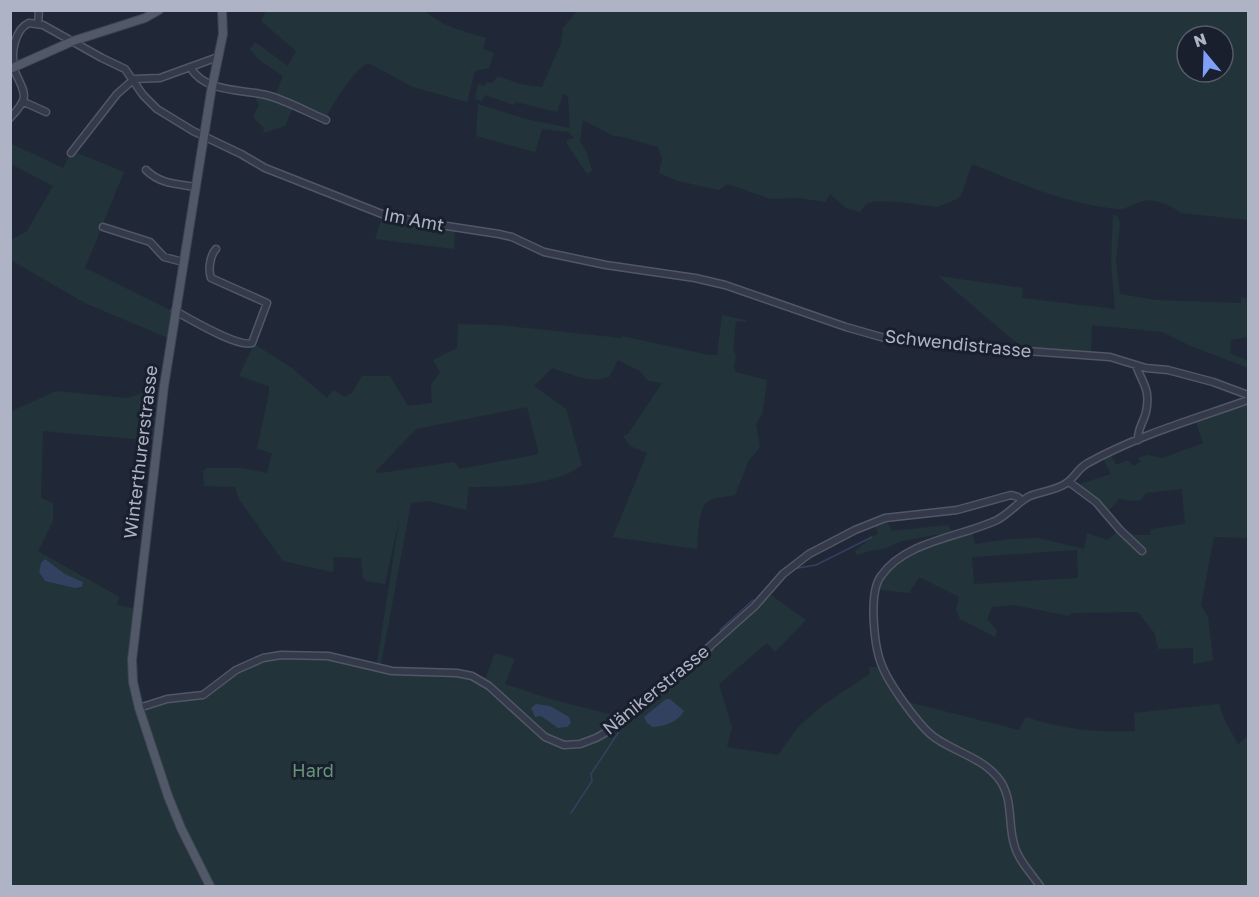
<svg xmlns="http://www.w3.org/2000/svg" width="1259" height="897" font-family="'Golos Text',sans-serif">
<style>
.green{fill:#223439;fill-rule:evenodd}
.water{fill:#334160}
.lines{fill:none;stroke-linecap:round;stroke-linejoin:round}
.stream{stroke:#334160;stroke-width:1.5}
.minor-casing{stroke:#515766;stroke-width:9}
.major-casing{stroke:#3d4352;stroke-width:10}
.minor{stroke:#343a49;stroke-width:6}
.major{stroke:#515969;stroke-width:8}
.labels{text-anchor:middle;stroke-width:6;stroke-linejoin:round;paint-order:stroke}
.street-label{font-size:18px;fill:#aeb4c5;stroke:#191f2d}
.park-label{font-size:18px;fill:#659676;stroke:#191f2d}
</style>
<rect width="100%" height="100%" fill="#202838"/>
<path class="green" d="M424,10C442,27 463,31 486,38L483,49L494,53L489,68L475,71L467,102L413,87L368,63C357,66 331,106 326,118L293,108L285,126L263,133L264,128L253,117L259,105L255,97L275,96L283,76L258,59L250,49L255,42L288,66L296,51L261,21L266,11Z
M577,11H1248V220L1181,213C1173,206 1153,198 1143,201C1133,203 1127,210 1117,209C1066,204 1019,183 972,164L961,195L957,199L937,207L900,202L875,201L866,204L860,212L846,208L830,194L825,202L798,198L771,199L727,184L719,190L678,181L659,173L662,159L658,147L623,137L614,136L583,120L580,141L587,153L592,171L587,174L567,144V140L574,138L569,132L542,129L535,152L476,136L478,104L526,119L570,128L568,96L563,94L557,112L516,102L514,105L485,95L482,101L475,99L478,84L485,86L487,82L492,83L498,76L520,84L542,87L561,43L563,28ZM1187,36H1223V72H1187Z
M10,143L63,168L71,153L75,152L124,172L85,268L172,311L168,338L85,303L11,260V240L27,231L53,186L11,164Z
M1113,214L1118,217L1120,223L1116,260L1120,294L1155,300L1241,303V297L1248,298V337L1231,340L1230,353L1248,361V368L1191,346L1163,332L1092,325L1091,355L1021,350L1018,344L938,276L1023,288L1022,298L1115,309L1111,261Z
M382,217L455,230L454,249L375,239Z
M722,315L745,320L747,322L736,321L733,348L736,356L734,367L736,372L767,380L762,415L756,424L760,447L749,460L735,495C727,497 713,497 707,502C698,508 698,538 697,549L613,537L647,453L630,446L623,436L628,434L662,383L648,381L640,371L618,360L609,377C590,384 571,374 552,368L534,386L566,409L582,465C555,486 502,487 469,487L466,510L428,501L411,503L380,669L451,673L484,682L495,653L515,659L505,684L550,699L625,718L767,592L806,620L775,652L767,643L719,684L732,727L727,747L778,755L798,727L823,705L870,674L869,667H882L904,701L1019,730L1026,717C1061,729 1098,733 1135,731L1134,713L1219,704L1225,721L1238,744L1248,736V886H11L10,412L56,391L128,398L164,386L170,342L175,345L168,390L137,654L138,680L142,706L157,701L197,697L230,675L263,658L328,656L376,668L400,515L385,584L366,581L363,578L361,558L333,557L334,569L332,572L283,561L239,499L235,487L204,486L203,472L206,468H241L267,473L272,453L257,449L269,393V386L239,376L254,344L292,368L327,398L333,390L345,397L352,393L362,376H390L408,406L432,403L431,385L440,372L433,360L457,348L458,324L499,325L621,338L622,336L709,355H717ZM527,407L539,454L460,469L454,462L381,473L375,472L416,429ZM43,431L157,441L137,609L117,605L119,597L116,595L38,551L53,521V503L41,498ZM45,559L65,574L83,582L80,588L45,581L39,572L41,563Z
M1248,401V538L1214,537L1201,605L1208,617L1213,660L1193,664V648L1158,649L1155,634L1138,612L1071,613L1069,616L1013,605L992,607L987,619L997,631L995,637L960,619L956,610L959,597L919,577L909,593L874,589L876,583L905,554L972,529L975,544L1009,539L1038,538L1084,549L1087,533L1107,540L1120,530L1136,535H1150L1151,529L1185,524L1182,489L1146,493L1141,500L1134,501L1118,499L1117,502L1106,513L1074,486L1111,474L1102,456L1110,452L1116,465L1128,460L1133,466L1141,462L1138,458L1148,455L1162,458L1203,443L1195,419ZM1077,550L1078,578L974,584L972,557Z
M885,518L892,531L948,525L952,532L902,541L884,549L874,550L857,555L855,551L872,537L878,534L874,522Z"/>
<path class="water" d="M45,559L65,574L83,582L82,587L75,588L45,581L39,572L41,563Z
M666,699H670L684,711C678,722 665,726 653,727L647,723L644,717Z
M536,704L550,706L569,717L571,723L567,727L558,728L541,716L535,717L531,708Z"/>
<g class="lines">
<path class="stream" d="M792,569L816,565L872,537
M720,630L753,600
M638,714L694,668L713,650
M571,813L592,781L591,774L624,724"/>
<defs>
<path id="minor" d="M38,24L39,10
M15,67C10,54 15,29 29,23L43,25L102,58L125,69L143,95L157,109L193,131L241,154L265,168L382,214L414,221L499,234L512,237L544,252L606,265L695,278L725,285L846,327L881,337L914,343L1110,357L1146,368L1168,370L1213,382L1248,395
M190,67C205,93 241,89 266,95C286,100 307,112 326,120
M134,79L160,78L218,57
M24,102L46,112
M10,118C32,95 24,94 13,67
M71,153L117,94L134,79
M146,170C160,184 177,184 196,187
M103,227L150,242L164,257L183,262
M175,311C190,319 238,348 252,343L267,303L211,278C208,270 210,255 216,249
M1136,365C1142,383 1151,389 1146,412C1144,421 1137,430 1138,440
M1069,482L1096,502L1120,530L1142,551
M139,708L167,699L203,695L236,670L263,658L281,655L328,656L392,671L457,673L472,676L489,686L545,737L564,745L580,744L596,738L612,729L671,681L755,606L783,574L809,554L855,530L885,518L957,510L1011,495L1018,497L1022,501
M1040,886C1031,873 1018,860 1014,844C1008,824 1013,801 1001,782C985,758 956,753 934,737C919,726 890,685 883,668C874,649 868,593 881,576C905,541 961,537 997,520C1010,513 1019,501 1030,496C1042,491 1054,491 1065,484C1074,479 1078,468 1088,463C1138,435 1195,419 1248,400"/>
<path id="major" d="M10,69L73,41L145,18L159,10
M210,886L181,828L168,796L139,708L133,682L132,660L164,386L211,92L223,34L222,10"/>
</defs>
<use href="#minor" class="minor-casing"/>
<use href="#major" class="major-casing"/>
<use href="#minor" class="minor"/>
<use href="#major" class="major"/>
</g>
<g class="labels">
<g class="street-label">
<text transform="translate(414 220) rotate(11)" y="6">Im Amt</text>
<text transform="translate(958 344) rotate(6)" y="6">Schwendistrasse</text>
<text transform="translate(141 452) rotate(-83)" y="6">Winterthurerstrasse</text>
<text transform="translate(656 690) rotate(-39)" y="6">Nänikerstrasse</text>
</g>
<g class="park-label">
<text x="313" y="777">Hard</text>
</g>
</g>
<rect width="1259" height="897" fill="none" stroke="#aeb4c5" stroke-width="24"/>
<g transform="translate(1205 54) rotate(341)"><circle r="28" fill="#191f2d" stroke="#555b6a" stroke-width="1.5"/>
<path d="M0-4.5L10 22L0 15L-10 22Z" fill="#7fa0f9"/>
<text y="-9" font-size="16" font-weight="bold" text-anchor="middle" fill="#aeb4c5">N</text>
</g>
</svg>
